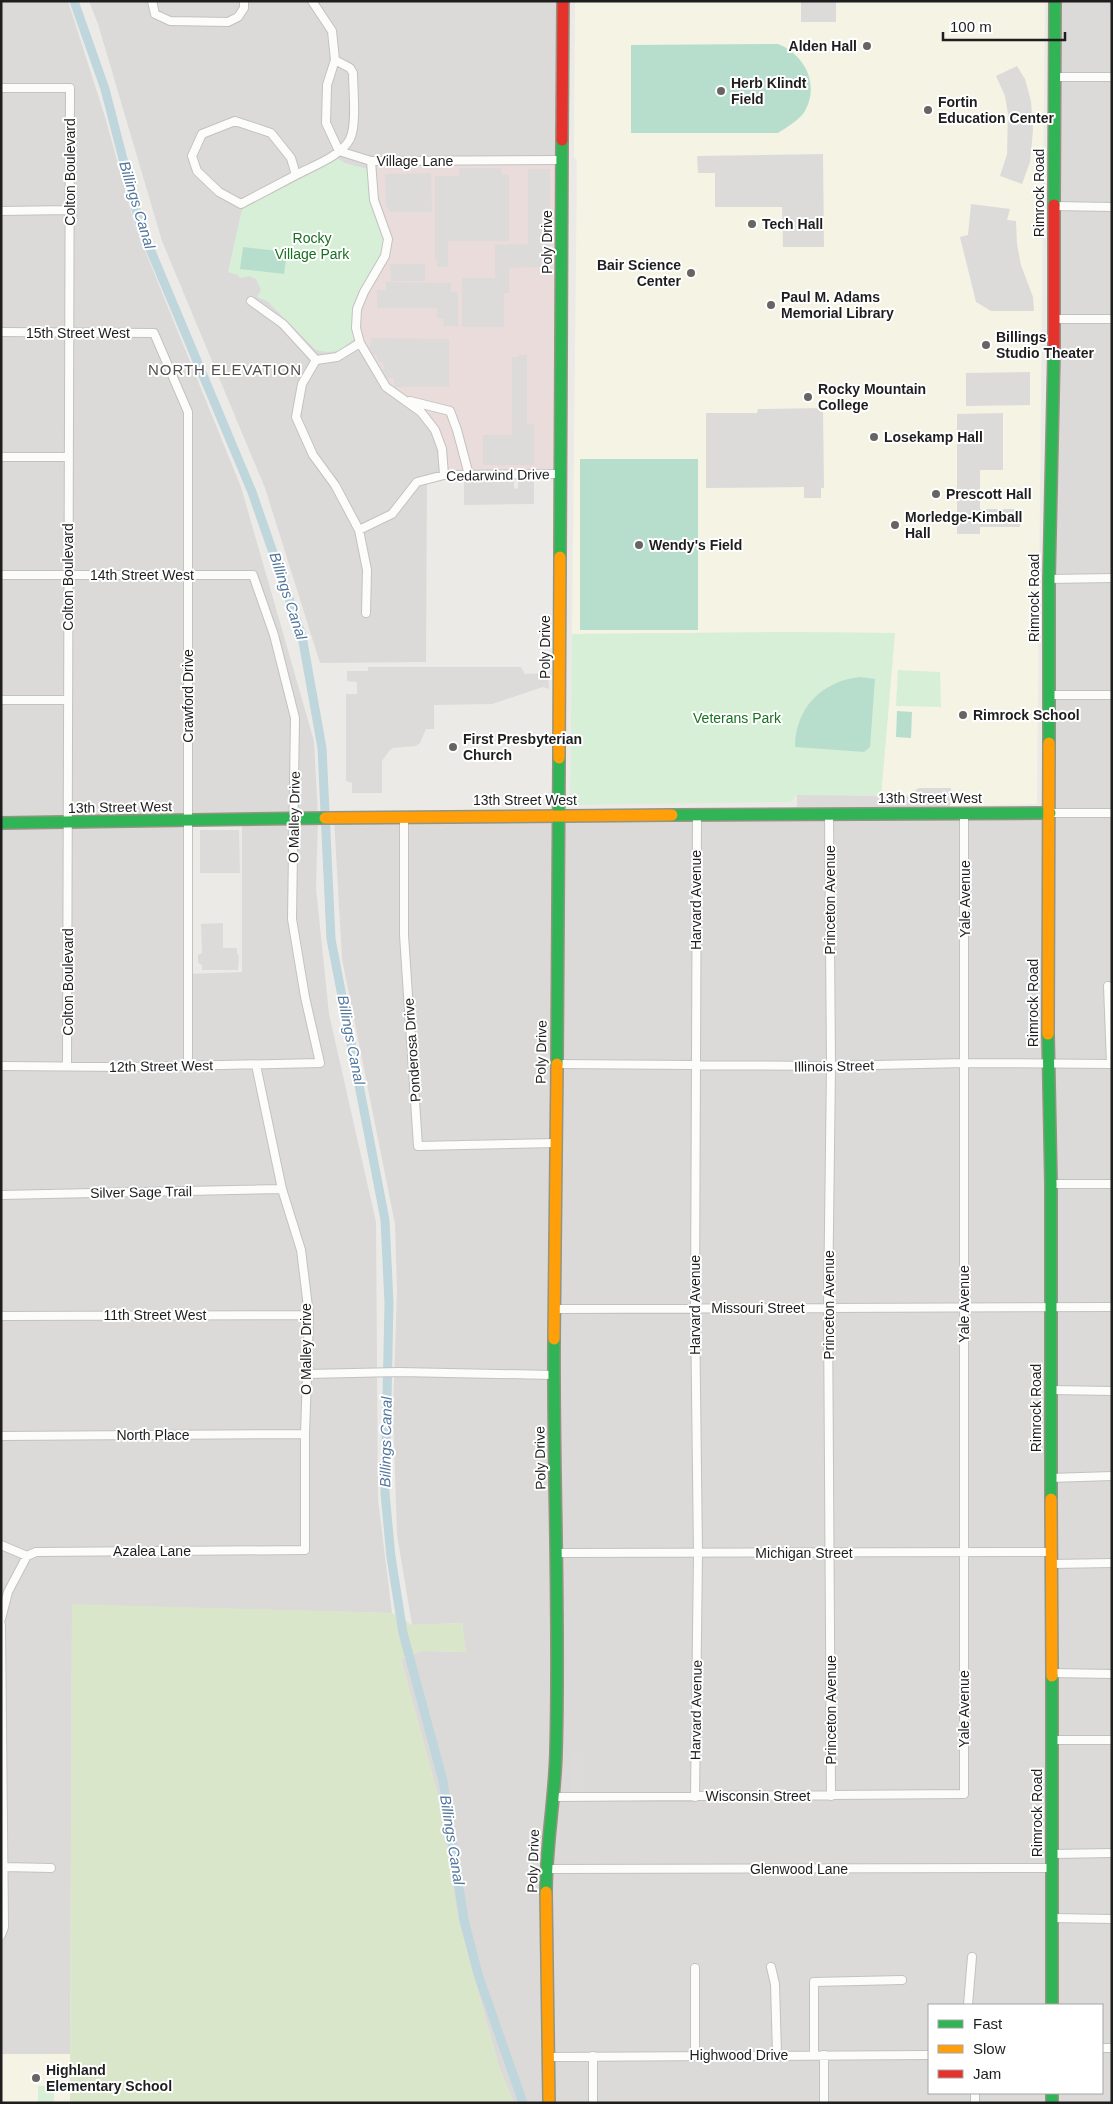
<svg xmlns="http://www.w3.org/2000/svg" width="1113" height="2104" font-family="Helvetica,sans-serif">
<style>
.residential{fill:#dbdad8;fill-rule:evenodd}
.commercial{fill:#e9dcda}
.education{fill:#f4f3e4}
.grass{fill:#d9e6c9}
.park{fill:#d8efd7}
.pitch{fill:#b7decd}
.parking{fill:#dcdbda}
.lines{fill:none;stroke-linecap:round;stroke-linejoin:round}
.canal{stroke:#bed6dc;stroke-width:9}
.street-casing{stroke:#c3c2c1;stroke-width:10}
.fast-casing{stroke:#939481;stroke-width:14}
.slow-casing{stroke:#939481;stroke-width:14}
.jam-casing{stroke:#939481;stroke-width:14}
.street{stroke:#fcfcfb;stroke-width:8}
.fast{stroke:#30b455;stroke-width:11}
.slow{stroke:#ff9f0a;stroke-width:11}
.jam{stroke:#e5322d;stroke-width:11}
.poi-dot{fill:#666564;stroke:#fff;stroke-width:2}
.labels{text-anchor:middle;stroke-width:4;stroke-linejoin:round;paint-order:stroke}
.poi-label{font-size:14px;font-weight:bold;fill:#1e1e1e;stroke:#fff;text-anchor:start}
.street-label{font-size:14px;fill:#1e1e1e;stroke:#fff}
.park-label{font-size:14px;fill:#17711f;stroke:#fff}
.water-label{font-size:15px;font-style:italic;fill:#52779d;stroke:#fff}
.neighbourhood-label{font-size:15px;letter-spacing:1px;fill:#515151;stroke:#fff}
</style>
<rect width="100%" height="100%" fill="#eceae7"/>
<path class="residential" d="M1,1H68L106,120L135,226L241,487L314,741L318,818L316,888L329,1014L376,1222L378,1500L392,1613L72,1605L70,2054H1ZM189,820H242V972L189,974Z
M89,1H563L562,160L388,239L421,412L442,449L444,475L427,479L426,662L320,663L265,488L162,241L98,24Z
M1055,1H1112V2103H514L499,2067L458,1919L439,1800L401,1659L422,1651L466,1652L462,1623L412,1625L397,1535L393,1410L397,1290L395,1224L342,959L334,818L1050,813ZM929,2005H1102V2093H929Z"/>
<path class="commercial" d="M562,160L561,474L444,475L442,449L422,413L400,398L379,374L360,343L357,309L381,265L388,239L377,207L371,161Z"/>
<path class="education" d="M575,1H1045L1037,804L880,808L895,633L788,632L572,634L577,162L574,156Z
M1,2054H70V2103H1Z"/>
<path class="grass" d="M72,1604L392,1613L412,1625L462,1623L466,1652L422,1651L401,1659L439,1800L458,1919L499,2067L514,2103H70Z"/>
<path class="park" d="M335,157L345,163L367,169L370,196L383,236V247L380,260L358,295L353,310L354,339L339,351L327,352L316,350L267,301L257,297L261,290L256,279L249,276L240,278L238,275L228,272L242,209L308,175Z
M788,632L895,633L881,795H797L790,802L576,805L570,799L572,634Z
M898,670L940,672L941,707L896,706Z
M38,2086H54V2103H38Z"/>
<path class="pitch" d="M778,44C806,55 821,87 803,114C796,122 787,127 778,133H631V45Z
M243,247L287,252L284,274L240,269Z
M580,459H698V630H580Z
M860,677L875,679L870,747L864,752L795,747C795,708 822,681 860,677Z
M897,711L912,712L911,738L896,737Z"/>
<path class="parking" d="M801,1H836V22H801Z
M1017,66L1025,79L1031,101L1033,130L1030,162L1022,184L1000,176L1007,154L1008,114L1005,96L996,76Z
M823,154L824,247H783L782,207H715V173H698L697,156Z
M460,168H501L502,174L509,175V241H448V267H437V261L435,260V176H459Z
M528,169H550V254H541V267L509,268V293H504V327H462V278H495V245L528,244Z
M431,173L432,212H390L386,205L385,174Z
M971,204L1010,209L1007,220L1016,221L1017,244L1021,265L1033,297L1034,311H991L976,302L960,237L968,235Z
M390,264H425V281H391Z
M386,282L451,283V292H458V326H443L444,319L437,318V308H377V290H386Z
M371,338L449,339V387H394V378H386L380,370L384,369L383,362H378L377,355H373L369,347L371,346Z
M519,355H527V424H534V465H483V435H512V357H518Z
M1030,372V405L966,406V373Z
M823,408L824,488H821V498H804V487L706,488V413H757L758,409Z
M1003,413V470H980V509H1019L1020,527H980V534H957V414Z
M518,478H527V481H534V504L464,505V482L514,481V488L516,489L518,488Z
M368,667H521L525,674L548,673L549,689L543,687L492,704L434,705V729H426L420,743L416,746L393,748L389,751L382,761V793H352V783L346,781V694H357V682L347,681V671H368Z
M919,788H951L950,808L797,807V795L907,796Z
M200,830H239L240,873H200Z
M223,923V948H237V954L239,955L238,970H202V965L198,963V955L202,953L201,924Z
M572,1752H585V1791H572Z"/>
<g class="lines">
<path class="canal" d="M74,1L105,89L140,225L252,492L302,636L322,748L331,939L385,1220L389,1303L385,1493L391,1557L403,1633L443,1781L464,1920L478,1974L523,2103"/>
<defs>
<path id="street" d="M152,1L155,14L170,21L228,22L238,17L244,8V1
M312,1L332,31L335,60L327,85L326,123L339,151L371,161L562,160
M1055,77H1112
M1,88H70L67,1066
M235,121L271,133L291,158L296,175L241,204L219,192L197,171L192,156L202,134Z
M371,161L374,200L388,239L385,256L364,292L357,309L356,328L360,343L386,387L421,412L435,430L442,449L444,475
M296,175C313,166 341,156 350,139C357,125 353,89 353,73L350,68L335,60
M1054,206L1112,207
M1,211L69,210
M251,301L283,324L316,360L337,357L360,343
M1055,319H1112
M1,332L154,333L188,412V1066
M316,360L302,384L296,417L313,455L335,485L359,530L367,570L366,613
M410,401L450,411L457,430L469,475
M1,457H69
M359,530L392,514L417,482L444,475L561,474
M1,575H253L274,635L295,718L292,919L305,997L320,1063L129,1067L1,1066
M1049,579L1112,578
M1049,695H1112
M1,700H68
M1050,813H1112
M829,814L831,1066L828,1308L831,1796
M404,816V935L418,1146L555,1143
M1108,986L1111,1064
M556,1064L831,1066L965,1063L1112,1064
M1051,1184H1112
M1,1195L282,1189
M555,1309L1112,1307
M1,1316L309,1315
M307,1374L399,1372L554,1375
M1051,1390L1112,1391
M1,1436L305,1434
M1050,1478L1112,1476
M1,1545L27,1556L36,1552L305,1550V1434L309,1315L301,1250L282,1189L256,1065
M557,1553L1051,1552
M1051,1564L1112,1563
M1,1619L8,1592L27,1556
M1,1625L4,1927L1,1935
M1051,1673L1112,1674
M1051,1740H1112
M553,1797L964,1794V814
M695,1797L698,1554L695,1308L697,814
M1052,1854L1112,1853
M4,1867L51,1868
M546,1869L1052,1868
M1052,1918L1112,1919
M771,1967L775,1984L777,2055
M968,2005L972,1957
M1102,2048H1112
M695,2055V1968
M814,2055V1982L902,1980
M824,2055V2103
M593,2056V2103
M549,2057L929,2055
M975,2093V2103"/>
<path id="fast" d="M1054,205L1055,1
M560,557L562,140
M1049,743V579L1054,351
M672,815L1050,813
M1,823L325,818
M1048,1034L1051,1184V1499
M557,1064L559,758
M1052,1676V2005
M546,1892C546,1845 555,1798 556,1752C560,1614 553,1476 554,1339
M1052,2093V2103"/>
<path id="slow" d="M559,758L560,557
M325,818L672,815
M1048,1034L1049,743
M554,1339L557,1064
M1051,1499L1052,1676
M546,1892L549,2103"/>
<path id="jam" d="M562,140L563,1
M1054,205V351"/>
</defs>
<use href="#street" class="street-casing"/>
<use href="#fast" class="fast-casing"/>
<use href="#slow" class="slow-casing"/>
<use href="#jam" class="jam-casing"/>
<use href="#street" class="street"/>
<use href="#fast" class="fast"/>
<use href="#slow" class="slow"/>
<use href="#jam" class="jam"/>
</g>
<g class="poi-dot">
<circle cx="867" cy="46" r="5"/>
<circle cx="721" cy="91" r="5"/>
<circle cx="928" cy="110" r="5"/>
<circle cx="752" cy="224" r="5"/>
<circle cx="691" cy="273" r="5"/>
<circle cx="771" cy="305" r="5"/>
<circle cx="986" cy="345" r="5"/>
<circle cx="808" cy="397" r="5"/>
<circle cx="874" cy="437" r="5"/>
<circle cx="936" cy="494" r="5"/>
<circle cx="895" cy="525" r="5"/>
<circle cx="639" cy="545" r="5"/>
<circle cx="963" cy="715" r="5"/>
<circle cx="453" cy="747" r="5"/>
<circle cx="36" cy="2078" r="5"/>
</g>
<g class="labels">
<g class="poi-label">
<text x="857" y="51" text-anchor="end">Alden Hall</text>
<text x="731" y="88">Herb Klindt<tspan x="731" dy="16">Field</tspan></text>
<text x="938" y="107">Fortin<tspan x="938" dy="16">Education Center</tspan></text>
<text x="762" y="229">Tech Hall</text>
<text x="681" y="270" text-anchor="end">Bair Science<tspan x="681" dy="16">Center</tspan></text>
<text x="781" y="302">Paul M. Adams<tspan x="781" dy="16">Memorial Library</tspan></text>
<text x="996" y="342">Billings<tspan x="996" dy="16">Studio Theater</tspan></text>
<text x="818" y="394">Rocky Mountain<tspan x="818" dy="16">College</tspan></text>
<text x="884" y="442">Losekamp Hall</text>
<text x="946" y="499">Prescott Hall</text>
<text x="905" y="522">Morledge-Kimball<tspan x="905" dy="16">Hall</tspan></text>
<text x="649" y="550">Wendy's Field</text>
<text x="973" y="720">Rimrock School</text>
<text x="463" y="744">First Presbyterian<tspan x="463" dy="16">Church</tspan></text>
<text x="46" y="2075">Highland<tspan x="46" dy="16">Elementary School</tspan></text>
</g>
<g class="street-label">
<text x="415" y="166">Village Lane</text>
<text transform="translate(70 172) rotate(-90)" y="5">Colton Boulevard</text>
<text transform="translate(1039 193) rotate(-90)" y="5">Rimrock Road</text>
<text transform="translate(547 242) rotate(-90)" y="5">Poly Drive</text>
<text x="78" y="338">15th Street West</text>
<text transform="translate(498 475) rotate(-1)" y="5">Cedarwind Drive</text>
<text x="142" y="580">14th Street West</text>
<text transform="translate(68 577) rotate(-90)" y="5">Colton Boulevard</text>
<text transform="translate(1034 598) rotate(-90)" y="5">Rimrock Road</text>
<text transform="translate(545 647) rotate(-90)" y="5">Poly Drive</text>
<text transform="translate(188 696) rotate(-90)" y="5">Crawford Drive</text>
<text x="930" y="803">13th Street West</text>
<text x="525" y="805">13th Street West</text>
<text transform="translate(120 807) rotate(-1)" y="5">13th Street West</text>
<text transform="translate(294 817) rotate(-89)" y="5">O Malley Drive</text>
<text transform="translate(965 899) rotate(-90)" y="5">Yale Avenue</text>
<text transform="translate(696 900) rotate(-90)" y="5">Harvard Avenue</text>
<text transform="translate(830 900) rotate(-90)" y="5">Princeton Avenue</text>
<text transform="translate(68 982) rotate(-90)" y="5">Colton Boulevard</text>
<text transform="translate(1033 1003) rotate(-90)" y="5">Rimrock Road</text>
<text transform="translate(412 1050) rotate(-94)" y="5">Ponderosa Drive</text>
<text transform="translate(541 1052) rotate(-89)" y="5">Poly Drive</text>
<text transform="translate(161 1066) rotate(-1)" y="5">12th Street West</text>
<text transform="translate(834 1066) rotate(-1)" y="5">Illinois Street</text>
<text transform="translate(141 1192) rotate(-1)" y="5">Silver Sage Trail</text>
<text transform="translate(964 1304) rotate(-90)" y="5">Yale Avenue</text>
<text transform="translate(695 1305) rotate(-90)" y="5">Harvard Avenue</text>
<text transform="translate(829 1305) rotate(-90)" y="5">Princeton Avenue</text>
<text x="758" y="1313">Missouri Street</text>
<text x="155" y="1320">11th Street West</text>
<text transform="translate(306 1349) rotate(-90)" y="5">O Malley Drive</text>
<text transform="translate(1036 1408) rotate(-90)" y="5">Rimrock Road</text>
<text x="153" y="1440">North Place</text>
<text transform="translate(540 1458) rotate(-91)" y="5">Poly Drive</text>
<text x="152" y="1556">Azalea Lane</text>
<text x="804" y="1558">Michigan Street</text>
<text transform="translate(964 1709) rotate(-90)" y="5">Yale Avenue</text>
<text transform="translate(696 1710) rotate(-89)" y="5">Harvard Avenue</text>
<text transform="translate(831 1710) rotate(-90)" y="5">Princeton Avenue</text>
<text x="758" y="1801">Wisconsin Street</text>
<text transform="translate(1037 1813) rotate(-90)" y="5">Rimrock Road</text>
<text transform="translate(533 1861) rotate(-88)" y="5">Poly Drive</text>
<text x="799" y="1874">Glenwood Lane</text>
<text x="739" y="2060">Highwood Drive</text>
</g>
<g class="park-label">
<text x="312" y="243">Rocky<tspan x="312" dy="16">Village Park</tspan></text>
<text x="737" y="723">Veterans Park</text>
</g>
<g class="water-label">
<text transform="translate(137 205) rotate(73)" y="5">Billings Canal</text>
<text transform="translate(288 596) rotate(72)" y="5">Billings Canal</text>
<text transform="translate(351 1040) rotate(79)" y="5">Billings Canal</text>
<text transform="translate(386 1442) rotate(-89)" y="5">Billings Canal</text>
<text transform="translate(452 1840) rotate(81)" y="5">Billings Canal</text>
</g>
<g class="neighbourhood-label">
<text x="225" y="375">NORTH ELEVATION</text>
</g>
</g>
<rect width="1113" height="2104" fill="none" stroke="#1e1e1e" stroke-width="5"/>
<rect x="928" y="2004" width="175" height="90" fill="#ffffff" stroke="#a5a5a5"/>
<rect x="938" y="2020" width="25" height="8" fill="#30b455" stroke="#a5a5a5"/>
<text x="973" y="2029" font-size="15" fill="#1e1e1e">Fast</text>
<rect x="938" y="2045" width="25" height="8" fill="#ff9f0a" stroke="#a5a5a5"/>
<text x="973" y="2054" font-size="15" fill="#1e1e1e">Slow</text>
<rect x="938" y="2070" width="25" height="8" fill="#e5322d" stroke="#a5a5a5"/>
<text x="973" y="2079" font-size="15" fill="#1e1e1e">Jam</text>
<path d="M943 32v8h122v-8" fill="none" stroke="#1e1e1e" stroke-width="2.5"/>
<text x="950" y="32" font-size="15" fill="#1e1e1e" stroke="#ffffff" stroke-width="4" paint-order="stroke">100 m</text>
</svg>
